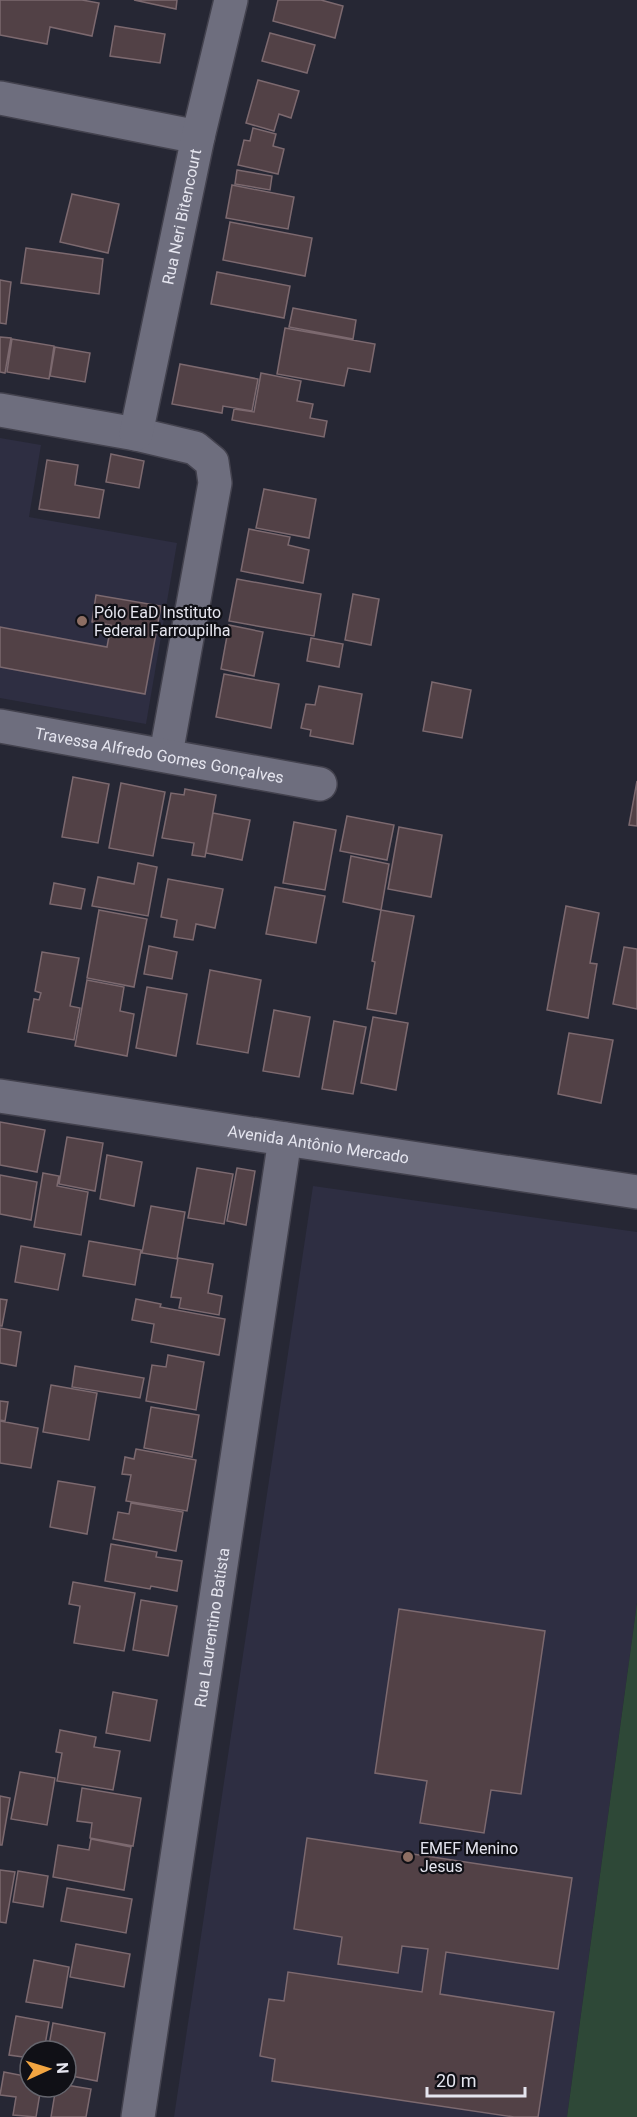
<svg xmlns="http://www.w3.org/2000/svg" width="637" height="2117" font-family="Roboto,sans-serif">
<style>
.built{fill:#2e2e42}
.green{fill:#2e4837}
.building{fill:#524146;stroke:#7c696f;stroke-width:1.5}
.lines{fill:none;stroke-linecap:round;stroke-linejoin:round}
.minor-casing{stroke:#43424e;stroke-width:36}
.minor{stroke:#6e6e7e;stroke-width:33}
.education-dot{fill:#8d6e63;stroke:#101016;stroke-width:2}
.labels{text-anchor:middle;stroke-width:4.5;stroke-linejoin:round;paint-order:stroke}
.street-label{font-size:16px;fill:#e5e5ef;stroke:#101016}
.poi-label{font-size:16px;fill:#e5e5ef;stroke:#101016;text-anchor:start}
</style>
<rect width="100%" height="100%" fill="#262734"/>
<path class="built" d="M0,438L41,445L29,517L177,543L146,724L0,698Z
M313,1186L637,1232V1603L567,2117H174Z"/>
<path class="green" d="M637,1603V2117H567Z"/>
<path class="building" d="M0,0H82L99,3L92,36L50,27L47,44L0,35Z
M134,0H177L176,9Z
M278,0H321L343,6L335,38L273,21Z
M115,26L165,34L160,63L110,56Z
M270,33L315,45L307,73L262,61Z
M258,80L299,91L291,118L279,114L274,131L246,123Z
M253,128L276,134L273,146L284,149L278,174L238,165L244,140L250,141Z
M237,170L272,176L270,190L235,184Z
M232,185L294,197L288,229L226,218Z
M72,194L119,204L108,253L60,242Z
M230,222L312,238L305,276L223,260Z
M26,248L103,259L99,294L21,283Z
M217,272L290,286L284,318L211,304Z
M0,280L11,282L6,324L0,323Z
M293,308L356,320L353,339L289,327Z
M285,328L375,344L370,372L348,368L344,386L277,374Z
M0,337L11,338L5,373L0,372Z
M12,339L54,346L49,379L7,372Z
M55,347L90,353L85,382L50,376Z
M180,364L258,379L252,411L223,406L222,413L172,404Z
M261,373L301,381L297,401L313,404L310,418L327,421L324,437L232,420L234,409L254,412Z
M111,454L144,461L139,488L106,482Z
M47,460L78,465L75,485L104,490L99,518L39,509Z
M264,489L316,499L309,538L256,528Z
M249,529L290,537L288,545L309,550L303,583L241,571Z
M237,579L321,594L314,636L229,621Z
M353,594L379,599L371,645L345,640Z
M96,595L161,606L145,694L0,667V627L107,647L111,625L92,622Z
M229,625L263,632L254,676L221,669Z
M311,638L343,644L339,667L307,661Z
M224,674L279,684L271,728L216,717Z
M432,682L471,690L462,738L423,731Z
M319,686L362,694L353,744L310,736L311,730L301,728L306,704L315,705Z
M73,777L109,784L98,843L62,837Z
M637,781V826L629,825Z
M121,783L165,792L153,856L109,848Z
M185,789L216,795L205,857L192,855L194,843L162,838L171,793L184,795Z
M213,813L250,820L242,860L206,853Z
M347,816L394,825L387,860L340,851Z
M294,822L336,830L325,890L283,883Z
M399,827L442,835L431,897L388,889Z
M351,856L389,864L381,910L343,902Z
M138,863L157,867L148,916L92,906L98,877L134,884Z
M168,879L223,889L215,928L196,924L193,940L174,937L177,920L161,917Z
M54,883L85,889L81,909L50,904Z
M275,887L325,896L316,943L266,934Z
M566,906L599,913L590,963L597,964L588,1018L547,1010Z
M99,910L147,919L134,987L87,978Z
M381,910L414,916L396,1014L367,1009L375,962L372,961Z
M149,946L177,952L172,979L144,974Z
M624,947L637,949V1009L613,1004Z
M42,952L79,958L70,1006L80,1008L74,1040L28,1032L34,999L39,1000L41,993L35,991Z
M210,970L261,980L248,1053L197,1044Z
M87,980L124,987L120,1011L134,1014L127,1056L75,1046Z
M147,987L187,994L176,1056L136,1048Z
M274,1010L310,1017L299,1077L263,1071Z
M373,1017L408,1023L396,1090L361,1083Z
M334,1021L366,1027L353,1094L322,1089Z
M569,1033L613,1040L601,1103L558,1094Z
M0,1122L45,1130L37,1172L0,1165Z
M67,1137L103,1143L95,1191L59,1184Z
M107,1155L142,1162L134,1206L100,1199Z
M197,1168L233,1174L224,1224L188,1218Z
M237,1168L255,1171L246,1225L227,1221Z
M43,1173L59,1176L57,1186L88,1192L81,1235L34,1227Z
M0,1175L37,1182L31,1220L0,1214Z
M151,1206L185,1212L177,1259L142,1253Z
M89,1241L141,1250L135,1285L83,1276Z
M21,1246L65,1254L58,1290L15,1282Z
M178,1258L213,1264L208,1293L222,1296L219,1315L179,1308L181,1298L171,1297Z
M0,1299L7,1300L2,1326H0Z
M136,1299L161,1304L160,1307L225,1319L219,1355L151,1342L154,1324L132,1320Z
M0,1328L21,1332L16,1366L0,1363Z
M168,1355L204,1362L196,1410L146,1401L152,1365L166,1367Z
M75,1366L144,1378L140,1398L72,1387Z
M51,1385L97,1393L89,1440L43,1432Z
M0,1401L8,1402L5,1421L0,1420Z
M151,1407L199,1415L192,1457L144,1448Z
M0,1421L38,1428L31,1468L0,1463Z
M136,1449L196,1460L187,1511L126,1501L131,1475L122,1474L125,1457L134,1459Z
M58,1481L95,1487L87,1534L50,1527Z
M131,1503L183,1512L176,1551L113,1539L118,1512L129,1514Z
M111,1544L157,1552L156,1557L182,1561L177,1591L151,1586L150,1589L105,1581Z
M73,1582L135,1593L124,1651L74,1643L80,1606L69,1604Z
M141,1600L177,1606L168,1656L133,1650Z
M399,1609L545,1631L521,1794L491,1790L484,1833L420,1823L427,1781L375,1773Z
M113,1692L157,1700L150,1741L106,1733Z
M60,1730L96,1737L94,1747L120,1751L113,1790L57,1781L62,1753L56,1752Z
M20,1772L55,1778L47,1825L11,1819Z
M82,1788L141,1798L133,1846L90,1838L92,1823L77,1821Z
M0,1796L10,1798L2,1845H0Z
M307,1838L572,1878L558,1969L446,1952L440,1994L554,2012L538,2117H514L272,2081L275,2059L260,2056L269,1999L284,2001L288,1972L422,1992L428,1949L402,1946L398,1973L338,1964L342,1937L294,1929Z
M91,1839L131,1847L124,1890L53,1877L58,1845L89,1850Z
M0,1870L15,1872L6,1923L0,1922Z
M18,1871L48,1876L43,1907L13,1902Z
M67,1888L132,1899L126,1933L61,1921Z
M76,1944L130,1954L124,1987L70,1977Z
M34,1960L69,1967L62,2008L26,2002Z
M16,2016L49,2022L44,2051H30V2058L9,2055Z
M53,2023L105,2033L97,2081L66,2075V2051H48Z
M4,2072L30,2077V2087H41L36,2117L13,2115L16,2097L0,2095Z
M66,2085L91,2089L86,2117H51L56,2087H66Z"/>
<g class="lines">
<defs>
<g id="minor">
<path d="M0,98L198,137"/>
<path d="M0,410L136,434L195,448L212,462L215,483L166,754"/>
<path id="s1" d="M136,434L198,137L231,0"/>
<path id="s2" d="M0,726L320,784"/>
<path id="s3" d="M0,1096L637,1192"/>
<path id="s4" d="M138,2117L285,1139"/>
</g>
</defs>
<use href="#minor" class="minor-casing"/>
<use href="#minor" class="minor"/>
</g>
<g class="education-dot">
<circle cx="82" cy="621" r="6"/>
<circle cx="408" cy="1857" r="6"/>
</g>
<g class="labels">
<g class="street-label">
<text dy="6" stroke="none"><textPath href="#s1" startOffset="222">Rua Neri Bitencourt</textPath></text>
<text dy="6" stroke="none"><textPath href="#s2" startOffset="162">Travessa Alfredo Gomes Gonçalves</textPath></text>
<text dy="6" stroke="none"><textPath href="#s3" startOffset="322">Avenida Antônio Mercado</textPath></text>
<text dy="6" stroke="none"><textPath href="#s4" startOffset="495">Rua Laurentino Batista</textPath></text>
</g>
<g class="poi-label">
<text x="94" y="618">Pólo EaD Instituto<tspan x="94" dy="18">Federal Farroupilha</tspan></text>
<text x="420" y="1854">EMEF Menino<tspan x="420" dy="18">Jesus</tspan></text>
</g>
</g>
<g transform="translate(48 2069) rotate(86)"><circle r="28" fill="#101016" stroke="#65656d" stroke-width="1.5"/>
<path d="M0-4.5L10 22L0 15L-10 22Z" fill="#f2a541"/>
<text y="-9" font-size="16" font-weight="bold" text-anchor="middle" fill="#e5e5ef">N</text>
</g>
<path d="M427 2087v9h98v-9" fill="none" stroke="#e5e5ef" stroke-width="3"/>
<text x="436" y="2087" font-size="18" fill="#e5e5ef" stroke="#101016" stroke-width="4.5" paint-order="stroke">20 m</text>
</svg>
